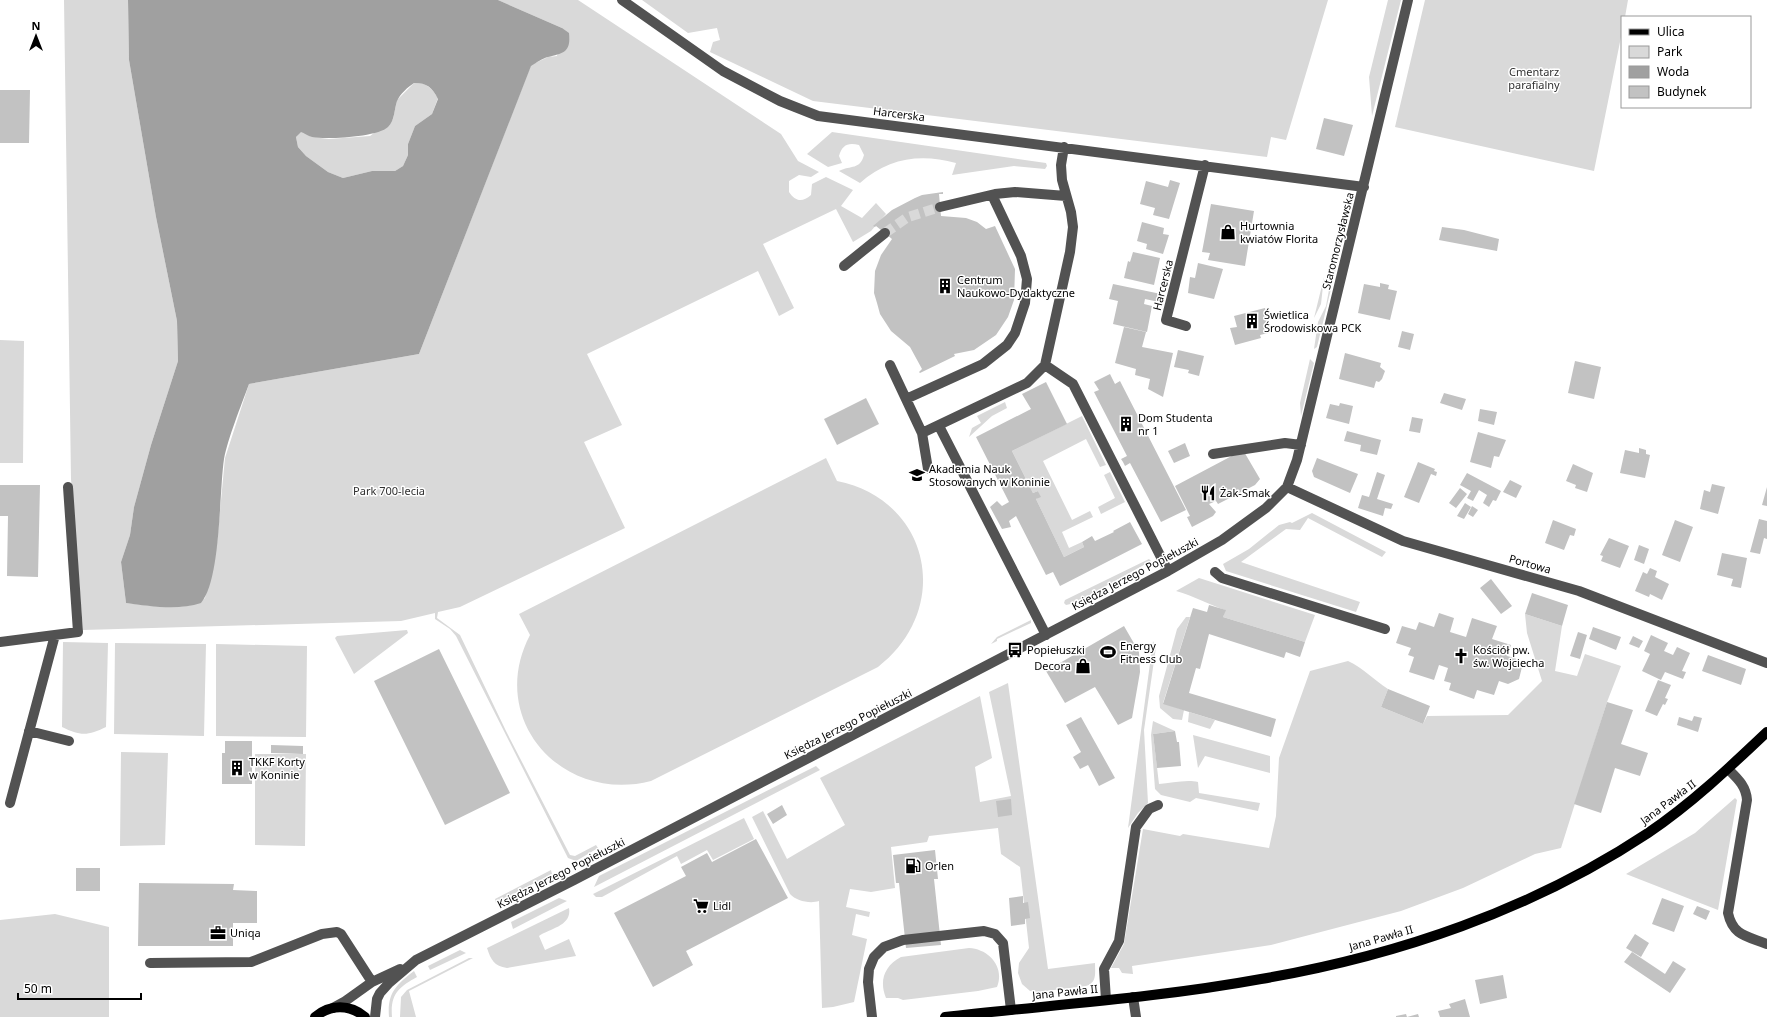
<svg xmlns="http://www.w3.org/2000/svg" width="1767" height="1017" font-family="'Noto Sans',sans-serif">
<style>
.green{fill:#d9d9d9}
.water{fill:#a0a0a0;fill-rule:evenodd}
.building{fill:#c2c2c2}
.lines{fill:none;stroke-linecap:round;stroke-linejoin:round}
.minor-tunnel{stroke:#d9d9d9;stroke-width:10;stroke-dasharray:10 5;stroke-linecap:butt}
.minor{stroke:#525252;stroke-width:10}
.major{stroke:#000;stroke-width:10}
.labels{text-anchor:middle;stroke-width:3;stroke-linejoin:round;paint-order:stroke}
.park-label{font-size:11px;fill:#303030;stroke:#fff}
.street-label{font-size:11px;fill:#000;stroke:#fff}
.poi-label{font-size:11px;fill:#000;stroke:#fff;text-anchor:start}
</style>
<rect width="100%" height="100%" fill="#fff"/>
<path class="green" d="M64,0H128L129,60L156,217L177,321L178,361L151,445L134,507L130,535L121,562L126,603C145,605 191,613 205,598L217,543L225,458L249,384L419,354L531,65L548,57L557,56L562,28L498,0H578L781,134L798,161L819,172L811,177L799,175L789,181V192C795,201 802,203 811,195L812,184L826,177L853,190L841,206L862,218L876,203L886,214L871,231L853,242L836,209L763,244L794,308L779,316L758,271L587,354L622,425L584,442L625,528L460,607L438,612L437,618L460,635L506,731L570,855L575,856L596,845L598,848L576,861L568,858L456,636L450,629L435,619V613L401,621L83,630L71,479Z
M642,0H1328L1286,140L1271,137L1267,157L813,101L710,52L713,42L720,40L717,28L688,33Z
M1388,0H1401L1372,116L1369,77Z
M1425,0H1628L1625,17H1622V32L1594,171L1395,127Z
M414,83C427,83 431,87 438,98L432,114L415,126L408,144V155L403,166L395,171H372L343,178L328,172L306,156L298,147L296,137L301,131L312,137L329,139L370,136L393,119L397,100Z
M832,132L1046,163L1047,166L1045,169L1014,166L952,175L956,163C920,153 888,158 860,183L839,171C851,165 860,170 864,155L859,145C848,142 842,145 839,156L842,163L828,167L807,154Z
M1341,225L1346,227L1317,347L1314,349L1318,322L1326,306Z
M1324,277L1321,304L1314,318Z
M0,340L24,341L23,463H0Z
M1310,359L1314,363L1301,416L1300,403Z
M1005,402L1007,408L992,416L969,437L972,428L981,423L977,416Z
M1082,416L1106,465L1100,467L1086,439L1043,461L1072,520L1090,511L1093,517L1062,532L1069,548L1082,542L1084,547L1064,557L1036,499L1040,496L1038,491L1033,493L1012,451Z
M826,458L837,481C931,500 953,609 878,667L651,781C562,804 486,719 530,635L519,614Z
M1110,472L1125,502L1101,514L1098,507L1115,498L1104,475Z
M1312,513L1386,552L1382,557L1308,518L1300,530L1286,529L1241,562L1360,602L1356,612L1226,571L1223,564L1249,549L1279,525L1290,522L1292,523Z
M1149,559L1151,561L1075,603L1066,605L1064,603L1065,600Z
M1199,578L1315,615L1305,642L1223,617L1225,610C1208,604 1194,596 1176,591Z
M1525,614L1562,626L1555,671L1577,676L1585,654L1621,666L1607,702L1561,848L1535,854L1463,888L1401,911L1271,945L1132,966L1133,974L1122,973L1119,968H1111L1124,944L1143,829L1180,836L1183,834L1269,848L1276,816L1279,758L1310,671L1348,661C1363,668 1374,680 1388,689L1381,707L1423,724L1427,716L1508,715L1542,681L1527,633Z
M1186,617H1190L1163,703L1184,710L1182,720L1173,719L1160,708L1159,696L1177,629Z
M1031,620V623L997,639V641L991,644L997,637Z
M407,630L408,633L354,674L335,638L337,636Z
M1153,641L1156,647L1144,730L1148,803L1138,813L1128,828Z
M63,642L108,643L106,727C88,736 80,736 62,727Z
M115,643L206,644L204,736L114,734Z
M216,644L307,646L306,737L216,736Z
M1008,683L1048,969L1095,963C1095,974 1097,982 1086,986L1038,992L1030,991L1022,984L1018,973L1019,963L1029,948L1020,867L1001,854L998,828L929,836L927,842L891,847L895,888L871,892L850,889L846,907L870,912L869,917L856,914L852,935L867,939L854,1002L833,1007L822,1008L819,901C810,904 796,901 790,894L752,817L763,811L787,859L845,825L820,778L980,696L992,758L975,767L980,802L1011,796L989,692Z
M1189,712L1215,720L1210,729L1188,722Z
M1153,721L1175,731L1153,734L1159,784C1171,783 1187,779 1198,782L1199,793L1260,803L1258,811L1196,798L1190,802L1161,795L1155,789L1151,735Z
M1193,735L1270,756V773L1205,756L1198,768Z
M121,752L168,753L165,845L120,846Z
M255,754H306L305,846L255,845Z
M816,766L820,770L594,887L599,876Z
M1735,798L1737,800L1718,910L1626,874L1695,833Z
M744,818L754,839L713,860L707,850L681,864L677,856L602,897H596L593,894Z
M551,870L552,874L496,903L495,899Z
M559,898L567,901L513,929L511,922Z
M569,908C572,926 551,928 539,936L545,950L569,939L576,956L507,968C494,966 491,960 487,948Z
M55,914L109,927V1017H0V920Z
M969,948C989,949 1005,967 997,987L978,991L903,1000L898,998H886C879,981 884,966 901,957Z
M460,950L466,953L430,970L428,966Z
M469,958H473L409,991L416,1017H400L401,997L407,990Z
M414,971L417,977C399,987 390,994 392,1017H389C387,993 396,985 414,971Z"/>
<path class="water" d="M128,0H498L562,28L569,33C571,52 564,53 548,57C543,58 536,63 531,66L419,354L249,384C241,406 228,438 224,459C219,493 221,580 201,603C178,611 149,606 126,603L121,562L130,535L134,507L151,445L178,361L177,321L156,217L129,60ZM414,83C427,83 432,87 438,99L432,114L415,126L408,144V155L403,166L395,171H372L343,178L328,172L306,156L298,147L296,137L301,132C304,133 308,136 312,137C325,140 378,137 388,127C395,120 394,110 397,101C400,94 408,87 414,83Z"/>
<path class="building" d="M0,90H30L29,143H0Z
M1324,118L1353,125L1344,156L1316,149Z
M1170,180L1180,183L1169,219L1153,215L1155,208L1140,204L1146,181L1168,187Z
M943,192V194H939L941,216L966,218L977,222L986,229L995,226L1015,269L1014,300L1008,317L996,335L974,350L954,354L955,356L920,373L919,372L922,369L910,347L891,331L880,314L877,303L874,293L875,271L881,255L892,239L876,226L875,227L873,226L892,210L915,198L922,195Z
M1211,204L1254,211L1245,266L1208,260L1210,253L1202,252Z
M1142,222L1164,228L1163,234L1169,235L1163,254L1146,249L1147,244L1137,241Z
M1442,227L1464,230L1499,239L1497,251L1439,240Z
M1133,252L1160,258L1154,285L1124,278L1128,261L1130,262Z
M1198,263L1223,269L1214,299L1188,293L1190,277L1195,278Z
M1380,283L1389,285L1388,289L1397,291L1390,320L1358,313L1364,284L1380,287Z
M1113,284L1161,294L1159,302L1145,299L1144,304L1152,306L1147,332L1113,324L1118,301L1109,299Z
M1265,308L1272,332L1260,335L1261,338L1235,345L1230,328L1237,327L1234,316Z
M1124,327L1146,332L1142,347L1173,353L1163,397L1148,389L1150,379L1135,375L1136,369L1115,363Z
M1402,331L1414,334L1410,350L1398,347Z
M1178,350L1204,356L1199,376L1188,373L1189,370L1174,367Z
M1345,353L1381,363L1380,367L1385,371L1382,379L1379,382L1376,381L1374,388L1339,379Z
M1575,361L1601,367L1594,399L1568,393Z
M1110,374L1115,384L1120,381L1186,510L1161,522L1130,463L1125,466L1123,462L1121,459L1127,456L1094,392L1099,390L1094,382Z
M1046,382L1067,424L1012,451L1033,493L1038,491L1041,497L1036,499L1064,557L1084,547L1082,542L1092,536L1095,541L1114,532L1113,531L1130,522L1142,544L1060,586L1053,572L1046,575L1016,516L1009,521L1011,527L1002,529L990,507L997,501L1002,506L1009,502L976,437L1031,409L1022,394Z
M1444,393L1466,399L1462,410L1440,403Z
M866,398L879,424L837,445L824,419Z
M1340,403L1353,406L1349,424L1326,418L1330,404L1339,406Z
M1480,409L1497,412L1494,425L1478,421Z
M1412,417L1423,419L1420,433L1409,431Z
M1347,431L1381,440L1377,455L1360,451L1361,445L1344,441Z
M1478,432L1506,440L1499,457L1494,456L1491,468L1470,462Z
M1185,443L1190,456L1174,463L1168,451Z
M1639,448L1646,450V454L1650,455L1645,478L1620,473L1625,450L1639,453Z
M1243,450L1260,479L1255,485L1218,504L1216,501L1209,504L1216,512L1213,516L1192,527L1187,517L1190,516L1175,486Z
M1317,458L1358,474L1350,493L1314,477L1312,471Z
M1418,462L1435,469L1434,471L1437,472L1436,476L1431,474L1419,503L1404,497Z
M1573,464L1593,473L1587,492L1575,488L1576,485L1566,481Z
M1377,472L1385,475L1377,499L1393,504L1391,509L1385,508L1383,516L1358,508L1362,495L1369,497Z
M1467,473L1501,491L1496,501L1493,500L1489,507L1483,503L1487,495L1479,490L1473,501L1467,498L1471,491L1460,485Z
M1510,480L1522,486L1516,498L1503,492Z
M1712,484L1725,487L1718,514L1700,509L1704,490L1710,492Z
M0,485H40L38,577L7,576L8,516H0Z
M1767,487V506L1762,505Z
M1460,488L1467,494L1456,508L1449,503Z
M1465,503L1471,507L1464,519L1457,516Z
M1472,506L1478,510L1473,517L1468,514Z
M1759,519L1767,521V539L1764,538L1760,554L1750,552Z
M1553,520L1576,529L1574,536L1570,535L1564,550L1545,543Z
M1675,520L1693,527L1680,562L1662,555Z
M1609,538L1629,546L1620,568L1601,561L1603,556L1600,555Z
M1639,545L1649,549L1644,564L1634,560Z
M1722,553L1747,558L1741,588L1731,586L1733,579L1717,575Z
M1650,568L1657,571L1655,577L1669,584L1662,600L1650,594L1649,597L1635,591L1643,572L1647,574Z
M1491,579L1512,606L1501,614L1480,588Z
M1532,593L1568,605L1562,626L1525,614Z
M1209,605L1226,610L1223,617L1305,642L1300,657L1286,652L1284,658L1209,634L1200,669L1196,668L1189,693L1276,719L1271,737L1163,704L1193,608L1207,612Z
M1439,613L1454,618L1450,632L1466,637L1472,618L1497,626L1492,639L1511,645L1507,656L1515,658L1522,667L1519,679L1508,684L1499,681L1494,695L1477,690L1474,699L1449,690L1451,683L1444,681L1448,668L1439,665L1434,680L1409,672L1414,657L1408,655L1411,648L1396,643L1402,626L1416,630L1419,622L1434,627Z
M1124,626L1139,652L1140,672L1132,718L1118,725L1095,687L1065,703L1046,671Z
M1593,627L1621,637L1616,650L1589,639Z
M1578,632L1587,635L1580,659L1570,656Z
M1651,635L1668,643L1664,651L1673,655L1677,647L1690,653L1682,671L1686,672L1683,679L1665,672L1661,680L1642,671L1650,654L1644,651Z
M1633,636L1643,641L1639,648L1629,644Z
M439,649L510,793L445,825L374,681Z
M1708,655L1746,669L1741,685L1702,671Z
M1658,680L1671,685L1665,698L1668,699L1665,705L1663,704L1657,716L1645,711Z
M1388,689L1430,706L1423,724L1381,707Z
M1607,702L1633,710L1621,744L1648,753L1640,776L1615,768L1601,813L1574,804Z
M1694,716L1702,718L1698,732L1677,725L1679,717L1692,721Z
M1081,717L1115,778L1099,786L1088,765L1080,769L1073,757L1081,752L1066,725Z
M1175,731L1177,742H1179L1181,766L1157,768L1153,734Z
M225,741H252V784H222V753H225Z
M271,745L303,746V754L271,753Z
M1011,799L1012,815L998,817L996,801Z
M782,805L787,815L773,824L767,814Z
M756,839L788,898L686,951L693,965L653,987L614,913L686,876L681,867L707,853L712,862Z
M935,850L938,879H934L941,945L906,948L899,883H896L893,855Z
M76,868H100V891H76Z
M139,883L234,884L233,890L257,891V923H233V946H138Z
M1023,896V903L1028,902L1030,918L1025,919V924L1011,926L1009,898Z
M1662,898L1684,906L1674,932L1652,924Z
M1697,906L1710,911L1706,920L1693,914Z
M1635,934L1649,943L1641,957L1626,948Z
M1632,952L1665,974L1673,961L1686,969L1670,993L1624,962Z
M1503,975L1507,998L1480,1004L1475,980Z
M1465,999L1470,1017H1440L1438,1011L1451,1008L1449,1004Z
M1406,1014L1407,1017H1396V1016Z
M1418,1014L1419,1017H1407Z"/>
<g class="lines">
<path class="minor-tunnel" d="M885,233L908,217L940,207"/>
<path class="minor" d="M622,0L723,71L780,101L818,116L1364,187
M940,207L995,194L1015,192L1066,196
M844,266L885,233
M1186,326L1166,320L1205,165
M890,365L922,433L928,469
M1045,365L1073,384L1168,571
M906,399L983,364L1007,345L1015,333L1025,303L1027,279L1021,256L992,195
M939,426L1046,635
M922,433L1027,383L1045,365L1070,252L1073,227L1071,212L1062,180L1061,165L1064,147
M1213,454L1285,443L1301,445
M1287,487L1403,541L1579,591L1767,663
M1215,572L1222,578L1385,629
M0,642L78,632L68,487
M29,731L69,741
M1728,769C1738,779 1746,786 1747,800L1728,913C1733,936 1747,936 1767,944
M10,803L55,635
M150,963L251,962L322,934L337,932L341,934L372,982
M1133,997L1136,1017
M1106,1000L1104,969L1119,941L1136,827L1149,809L1158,805
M333,1008L344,1002L372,982L400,969
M375,1017L377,999L380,993L389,983L416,960L574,880L1168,571L1222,540L1266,508L1287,487L1297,460L1408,0
M872,1017L868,982L869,969L874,957L884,947L903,940L984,931L995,934L1003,943L1011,1010"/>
<path class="major" d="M315,1017C330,1004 350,1004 365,1017
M945,1017C1050,1005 1157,998 1261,979C1396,956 1532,910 1648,833C1691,804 1729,768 1767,732"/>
</g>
<defs>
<symbol id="shop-bare" viewBox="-9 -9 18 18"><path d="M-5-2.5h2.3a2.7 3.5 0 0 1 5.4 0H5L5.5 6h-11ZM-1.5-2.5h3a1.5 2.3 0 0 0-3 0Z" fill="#000" stroke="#fff" stroke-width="2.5" paint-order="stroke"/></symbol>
<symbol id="building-bare" viewBox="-9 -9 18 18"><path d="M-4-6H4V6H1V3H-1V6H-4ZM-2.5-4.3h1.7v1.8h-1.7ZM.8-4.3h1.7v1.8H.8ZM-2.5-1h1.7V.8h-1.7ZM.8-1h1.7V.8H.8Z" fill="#000" stroke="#fff" stroke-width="2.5" paint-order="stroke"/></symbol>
<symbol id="university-bare" viewBox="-9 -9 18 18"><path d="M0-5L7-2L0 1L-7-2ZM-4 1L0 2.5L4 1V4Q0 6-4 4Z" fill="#000" stroke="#fff" stroke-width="2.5" paint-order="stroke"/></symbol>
<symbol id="restaurant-bare" viewBox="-9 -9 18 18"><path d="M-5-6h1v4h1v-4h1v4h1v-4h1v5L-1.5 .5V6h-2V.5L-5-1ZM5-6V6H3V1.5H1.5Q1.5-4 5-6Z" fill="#000" stroke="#fff" stroke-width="2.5" paint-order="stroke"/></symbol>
<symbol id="bus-bare" viewBox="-9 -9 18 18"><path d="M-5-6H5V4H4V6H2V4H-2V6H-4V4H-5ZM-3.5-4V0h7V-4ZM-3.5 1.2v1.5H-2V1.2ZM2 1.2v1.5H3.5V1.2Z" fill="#000" stroke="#fff" stroke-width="2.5" paint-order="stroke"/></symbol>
<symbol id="stadium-bare" viewBox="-9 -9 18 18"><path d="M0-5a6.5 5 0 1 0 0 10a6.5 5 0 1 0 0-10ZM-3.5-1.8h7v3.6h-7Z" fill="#000" stroke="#fff" stroke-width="2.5" paint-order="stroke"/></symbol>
<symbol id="church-bare" viewBox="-9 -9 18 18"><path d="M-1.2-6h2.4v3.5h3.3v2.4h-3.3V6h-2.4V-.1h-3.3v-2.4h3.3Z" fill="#000" stroke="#fff" stroke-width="2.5" paint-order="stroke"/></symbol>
<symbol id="fuel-bare" viewBox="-9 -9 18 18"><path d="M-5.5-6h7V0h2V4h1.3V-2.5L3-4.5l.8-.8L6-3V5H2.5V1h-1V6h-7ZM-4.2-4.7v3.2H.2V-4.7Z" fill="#000" stroke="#fff" stroke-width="2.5" paint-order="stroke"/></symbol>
<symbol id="supermarket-bare" viewBox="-9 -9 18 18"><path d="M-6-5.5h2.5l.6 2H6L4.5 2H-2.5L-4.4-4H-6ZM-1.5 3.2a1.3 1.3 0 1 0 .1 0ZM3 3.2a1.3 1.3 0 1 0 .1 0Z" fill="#000" stroke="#fff" stroke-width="2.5" paint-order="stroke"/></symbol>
<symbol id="office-bare" viewBox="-9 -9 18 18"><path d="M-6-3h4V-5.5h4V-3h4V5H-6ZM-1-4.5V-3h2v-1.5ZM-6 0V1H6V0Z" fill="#000" stroke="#fff" stroke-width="2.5" paint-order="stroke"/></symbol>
</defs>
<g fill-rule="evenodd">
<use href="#shop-bare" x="1217" y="221" width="22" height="22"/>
<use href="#building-bare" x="934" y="275" width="22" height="22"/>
<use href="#building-bare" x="1241" y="310" width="22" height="22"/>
<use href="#building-bare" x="1115" y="413" width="22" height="22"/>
<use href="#university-bare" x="906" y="464" width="22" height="22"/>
<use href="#restaurant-bare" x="1197" y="482" width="22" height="22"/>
<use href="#bus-bare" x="1004" y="639" width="22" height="22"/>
<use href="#stadium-bare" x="1097" y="641" width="22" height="22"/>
<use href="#church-bare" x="1450" y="645" width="22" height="22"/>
<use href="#shop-bare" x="1072" y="655" width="22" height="22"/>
<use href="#building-bare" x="226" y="757" width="22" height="22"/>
<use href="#fuel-bare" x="902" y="855" width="22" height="22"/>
<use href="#supermarket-bare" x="690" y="895" width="22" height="22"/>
<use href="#office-bare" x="207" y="922" width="22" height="22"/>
</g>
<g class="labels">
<g class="park-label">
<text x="1534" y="76">Cmentarz<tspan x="1534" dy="13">parafialny</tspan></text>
<text x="389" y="495">Park 700-lecia</text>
</g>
<g class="street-label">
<text transform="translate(899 114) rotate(7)" y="4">Harcerska</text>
<text transform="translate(1338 241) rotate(-76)" y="4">Staromorzysławska</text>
<text transform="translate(1163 285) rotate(-76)" y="4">Harcerska</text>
<text transform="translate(1530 564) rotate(16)" y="4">Portowa</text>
<text transform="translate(1135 574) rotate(-28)" y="4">Księdza Jerzego Popiełuszki</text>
<text transform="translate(848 724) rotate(-27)" y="4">Księdza Jerzego Popiełuszki</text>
<text transform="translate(1668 802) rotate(-37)" y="4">Jana Pawła II</text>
<text transform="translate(561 873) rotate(-27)" y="4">Księdza Jerzego Popiełuszki</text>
<text transform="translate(1381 938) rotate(-16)" y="4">Jana Pawła II</text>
<text transform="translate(1065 992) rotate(-6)" y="4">Jana Pawła II</text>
</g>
<g class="poi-label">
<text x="1240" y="230">Hurtownia<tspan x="1240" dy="13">kwiatów Florita</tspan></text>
<text x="957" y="284">Centrum<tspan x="957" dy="13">Naukowo-Dydaktyczne</tspan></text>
<text x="1264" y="319">Świetlica<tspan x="1264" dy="13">Środowiskowa PCK</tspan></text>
<text x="1138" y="422">Dom Studenta<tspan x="1138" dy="13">nr 1</tspan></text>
<text x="929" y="473">Akademia Nauk<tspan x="929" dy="13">Stosowanych w Koninie</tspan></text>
<text x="1220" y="497">Żak-Smak</text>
<text x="1120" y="650">Energy<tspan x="1120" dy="13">Fitness Club</tspan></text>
<text x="1027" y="654">Popiełuszki</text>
<text x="1473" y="654">Kościół pw.<tspan x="1473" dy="13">św. Wojciecha</tspan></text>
<text x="1071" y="670" text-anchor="end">Decora</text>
<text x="249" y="766">TKKF Korty<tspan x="249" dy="13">w Koninie</tspan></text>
<text x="925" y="870">Orlen</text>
<text x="713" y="910">Lidl</text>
<text x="230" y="937">Uniqa</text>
</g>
</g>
<rect x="1621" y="16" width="130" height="92" fill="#ffffff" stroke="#999999"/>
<rect x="1629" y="29" width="20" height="6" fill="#000000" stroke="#999999"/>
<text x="1657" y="36" font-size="12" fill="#000000">Ulica</text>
<rect x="1629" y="46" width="20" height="12" fill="#d9d9d9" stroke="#999999"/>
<text x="1657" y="56" font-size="12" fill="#000000">Park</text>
<rect x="1629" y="66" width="20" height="12" fill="#a0a0a0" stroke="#999999"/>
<text x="1657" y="76" font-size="12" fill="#000000">Woda</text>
<rect x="1629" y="86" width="20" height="12" fill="#c2c2c2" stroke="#999999"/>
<text x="1657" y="96" font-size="12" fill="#000000">Budynek</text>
<g transform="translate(36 36)" stroke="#ffffff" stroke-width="3" paint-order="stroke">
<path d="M0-3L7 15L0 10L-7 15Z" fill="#000000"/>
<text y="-6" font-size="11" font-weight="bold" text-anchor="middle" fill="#000000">N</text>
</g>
<path d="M18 993v6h123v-6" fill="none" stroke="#000000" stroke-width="2"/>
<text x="24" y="993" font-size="12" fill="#000000" stroke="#ffffff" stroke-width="3" paint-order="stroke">50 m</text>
</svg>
